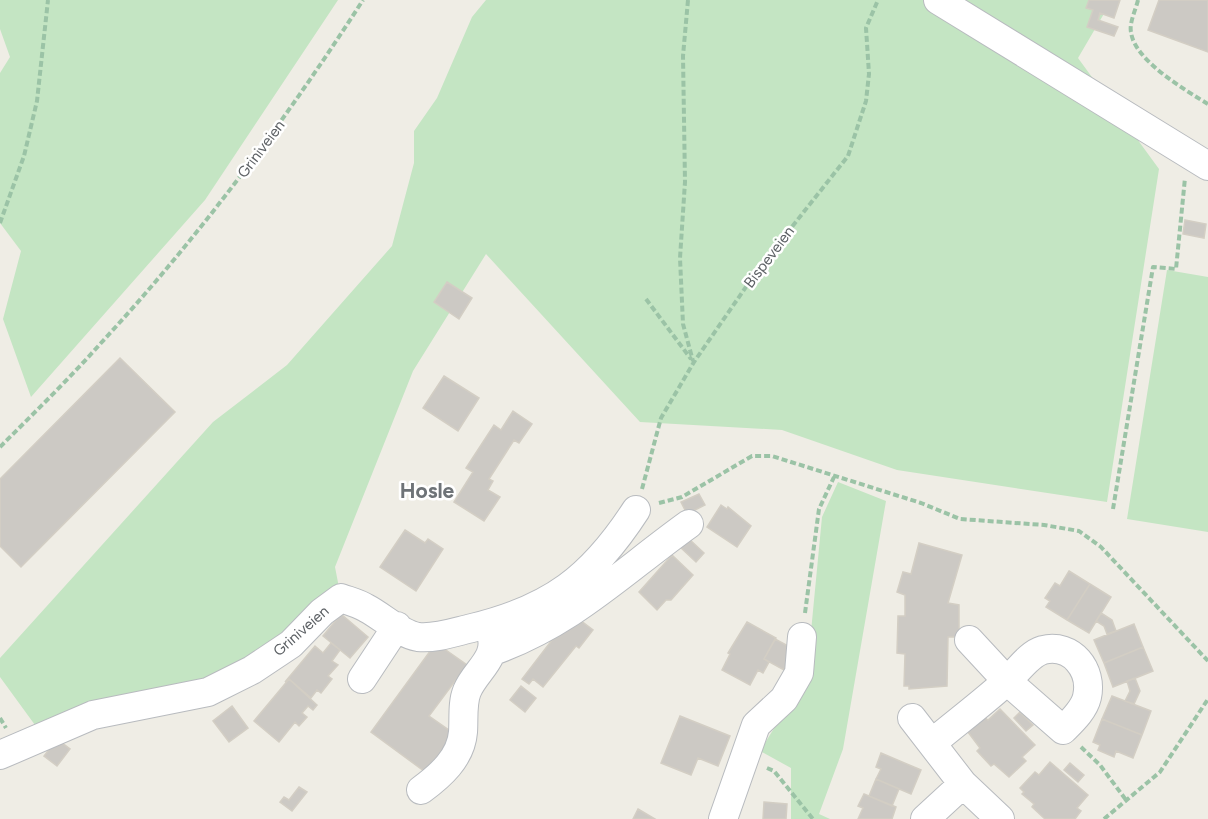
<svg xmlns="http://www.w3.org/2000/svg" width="1208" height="819" font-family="Figtree,sans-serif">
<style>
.green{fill:#c4e5c3}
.building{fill:#ccc9c4;stroke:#d3cec4;stroke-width:1.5}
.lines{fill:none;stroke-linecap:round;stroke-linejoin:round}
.minor-casing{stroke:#b8bbbf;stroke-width:30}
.path{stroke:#9bc3a6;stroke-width:4;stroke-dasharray:6 3;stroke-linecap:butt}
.minor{stroke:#fff;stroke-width:28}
.labels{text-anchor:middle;stroke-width:5;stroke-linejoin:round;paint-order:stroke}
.street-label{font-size:15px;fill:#5d6165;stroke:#fff}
.district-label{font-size:21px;font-weight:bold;fill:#6e7377;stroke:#fff}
</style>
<rect width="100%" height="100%" fill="#efede5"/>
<path class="green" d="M0,0H338L205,200L31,397L3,319L21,251L0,223V73L10,57L0,29Z
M486,0H1112L1078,58L1159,169L1107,502L897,470L782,430L640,422L486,254L413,371L335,567L341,598L252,670L43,736L0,677V658L213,422L287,365L392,246L414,163V131L437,98L472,17Z
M1167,270L1208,277V532L1127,519Z
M838,482L886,501L843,749L819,814L830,819H791V768L760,751L799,688L810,642L822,517Z"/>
<path class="building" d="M1089,0H1120L1114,18L1100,13L1098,20L1118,27L1114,36L1087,27L1093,10L1086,8Z
M1159,0H1208V52L1148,30Z
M1185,220L1206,224L1204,238L1183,234Z
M447,282L472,298L459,319L434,302Z
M120,358L175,412L21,567L0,546V479Z
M444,376L479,398L458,431L423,408Z
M513,411L532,424L519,443L514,440L489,479L493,481L488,490L500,497L484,521L454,502L473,472L466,468L494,425L501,430Z
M699,494L705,505L687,514L681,502Z
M721,505L727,509L728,507L751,526L737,547L707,527Z
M405,530L425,543L428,539L443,549L416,591L380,567Z
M688,538L704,553L696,562L680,547Z
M919,543L962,555L948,603L959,605V637H948L947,686L909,689V686H904L905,654L897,653L898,616H905V595L897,592L903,572L911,574Z
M672,555L693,575L671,600H666L657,610L639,592Z
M1069,571L1090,584L1067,620L1046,607L1050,601L1045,598L1055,583L1060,586Z
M1090,584L1111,597L1089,633L1067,620Z
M1101,613L1112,620L1116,631L1107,634L1104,626L1096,621Z
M341,614L368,637L350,658L323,636Z
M572,614L593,630L579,648L576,646L543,687L533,679L529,684L522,679Z
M747,622L776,638L764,659L769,662L763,673L758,670L750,685L722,670L730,654L728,653Z
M1134,624L1143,647L1104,663L1094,640Z
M775,639L792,648L784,670L764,659Z
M331,643L340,650L332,661L338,665L328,676L332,679L321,693L317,690L311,698L289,679L285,682L315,646L323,653Z
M436,643L467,665L429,716L456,735L428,774L371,732Z
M1143,647L1153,671L1113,687L1104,663Z
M1135,678L1140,691L1134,704L1125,701L1130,691L1127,681Z
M289,679L317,705L313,710L308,706L302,713L307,717L299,726L295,722L279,742L254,721Z
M521,686L536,698L525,712L510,700Z
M1112,696L1151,711L1142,735L1102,719Z
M232,706L248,728L229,742L213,721Z
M1000,709L1035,745L1022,757L1026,761L1009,777L994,764L991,766L977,751L980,748L968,732L984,717L988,720Z
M1020,712L1033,725L1026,731L1014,718Z
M680,716L730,736L718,766L698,758L691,775L661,763Z
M1102,719L1142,735L1133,758L1116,751L1114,757L1098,750L1100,745L1093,742Z
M57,739L70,749L57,766L44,756Z
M881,753L921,770L911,794L876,779L881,769L876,767Z
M1050,762L1088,795L1077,808L1081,811L1075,819H1045L1032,807L1034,804L1022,794L1024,792L1020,788L1035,772L1039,775Z
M1070,763L1084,775L1078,782L1064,770Z
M876,779L899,789L892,806L869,796Z
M299,787L307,792L292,811L280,802L284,797L289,800Z
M864,794L896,807L892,819H858L863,808L858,806Z
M764,802L787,804L786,819H763Z
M638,809L655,819H633Z"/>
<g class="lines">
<defs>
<path id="minor" d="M938,0L1208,166
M493,651C572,623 622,572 689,524
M362,679L397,626
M912,718L963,784L1000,819
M932,743C957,722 984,702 1008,680C1018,671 1029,654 1043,650C1072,643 1093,670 1087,697C1084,710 1072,721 1063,730L1007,681L969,640
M0,755L93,715L208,692L252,670L291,644L322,612L341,598C349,601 358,603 366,608C382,616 400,634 418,637C435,639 455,632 472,628C551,609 592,578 636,510
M421,790C440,776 461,758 463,732C464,719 462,703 467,691C475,671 499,658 491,634
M723,819L756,725L784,699L799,673L802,637
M925,819L963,784"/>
</defs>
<use href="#minor" class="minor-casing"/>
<path class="path" d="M688,0L683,56L685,182L680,258L683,324L693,361
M1138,0C1136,9 1129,23 1131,32C1134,60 1185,90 1208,104
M0,223L24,156L37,101L48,0
M646,299L691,359
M0,447C34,413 69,379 101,343C199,237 285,121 363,0
M642,489L661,418L694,362L757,271L848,156L866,101L869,74L866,28L878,0
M659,503L682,497L752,456H772L921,503L960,519L1044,525L1079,531L1101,547L1208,661
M1113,509L1153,267L1176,269L1185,178
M805,613L819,509L834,477
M0,718L6,728
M1081,747L1100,765L1126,800
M767,768L774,771L813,819
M1104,819L1160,772L1208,699"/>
<use href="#minor" class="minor"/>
</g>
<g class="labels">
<g class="street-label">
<text transform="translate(261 149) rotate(-53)" y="5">Griniveien</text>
<text transform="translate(769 257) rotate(-53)" y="5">Bispeveien</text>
<text transform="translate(301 631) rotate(-41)" y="5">Griniveien</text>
</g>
<g class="district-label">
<text x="427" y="498">Hosle</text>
</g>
</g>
</svg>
